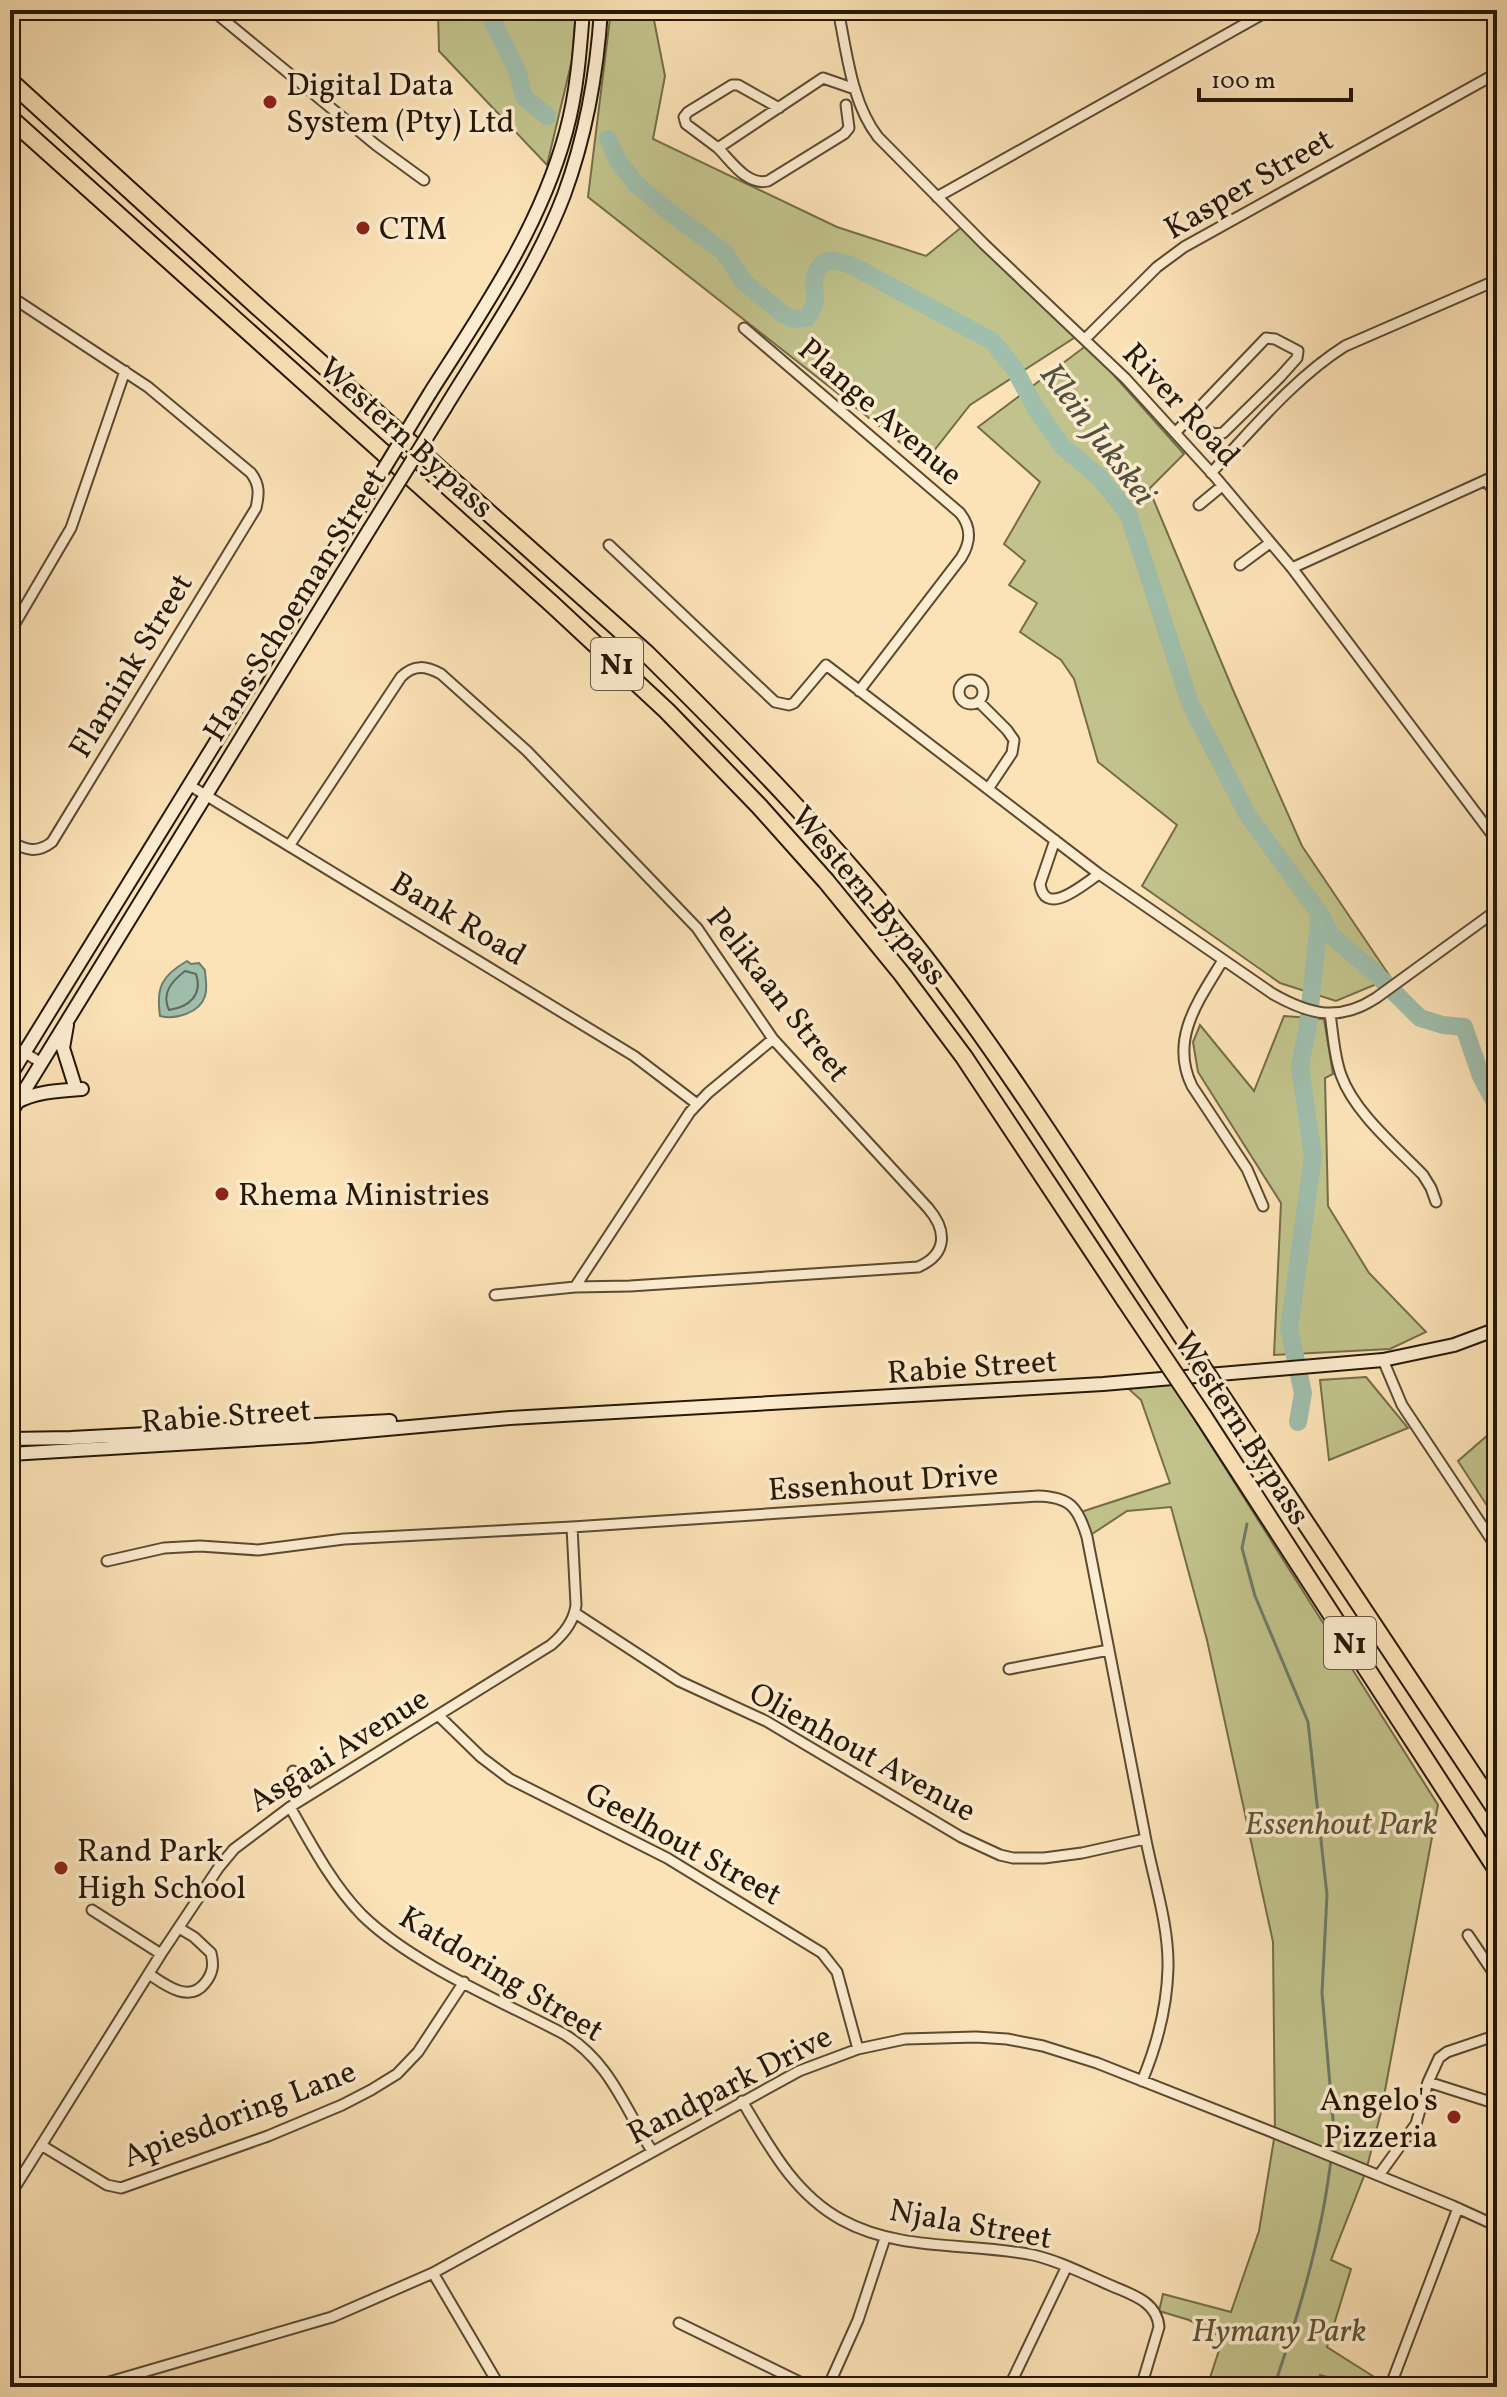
<svg xmlns="http://www.w3.org/2000/svg" width="1507" height="2397" font-family="Vollkorn,serif">
<style>
.green{fill:#c2c38c;stroke:#746d49;stroke-width:2}
.water{fill:#9fbeac;stroke:#6e7b6a;stroke-width:2}
.lines{fill:none;stroke-linecap:round;stroke-linejoin:round}
.shore{stroke:#626a59;stroke-width:2}
.stream{stroke:#6e7b6a;stroke-width:3}
.river{stroke:#9fbeac;stroke-width:18}
.street-casing{stroke:#5b4a32;stroke-width:13}
.secondary-casing{stroke:#251706;stroke-width:16}
.highway-casing{stroke:#251706;stroke-width:20}
.street{stroke:#fdedd0;stroke-width:9}
.secondary{stroke:#fdedd0;stroke-width:12}
.highway{stroke:#fce3b7;stroke-width:16}
.secondary-bridge-casing{stroke:#251706;stroke-width:16;stroke-linecap:butt}
.highway-bridge-casing{stroke:#251706;stroke-width:20;stroke-linecap:butt}
.secondary-bridge{stroke:#fdedd0;stroke-width:12}
.highway-bridge{stroke:#fce3b7;stroke-width:16}
.poi-dot{fill:#8f2418;stroke:#fdedd0;stroke-width:3}
.labels{text-anchor:middle;stroke-width:7;stroke-linejoin:round;paint-order:stroke}
.shield{fill:#fdedd0;stroke:#665743;stroke-width:2}
.shield-label{font-size:30px;font-weight:bold;fill:#251706}
.poi-label{font-size:32px;fill:#251706;stroke:#fdedd0;text-anchor:start}
.street-label{font-size:32px;fill:#251706;stroke:#fdedd0}
.park-label{font-size:32px;font-style:italic;fill:#5c5335;stroke:#fdedd0}
.water-label{font-size:34px;font-style:italic;fill:#505140;stroke:#fdedd0}
</style>
<rect width="100%" height="100%" fill="#fce3b7"/>
<filter id="stains"><feTurbulence type="fractalNoise" baseFrequency=".0025" numOctaves="4"/><feColorMatrix values="0 0 0 0 .2 0 0 0 0 .09 0 0 0 0 .02 0 0 0 .5 -.17"/></filter>
<radialGradient id="worn" r=".72"><stop offset=".6" stop-color="#630" stop-opacity="0"/><stop offset="1" stop-color="#630" stop-opacity=".3"/></radialGradient>
<path class="green" d="M438,10H576L572,60L547,165L439,51Z
M611,10H652L665,76L653,139L837,227L926,256L963,226L1077,336L970,405L925,462L588,197Z
M1087,345L1184,454L1149,489L1233,690L1302,846L1391,978L1336,1001L1280,983L1142,886L1177,825L1098,762L1074,679L1061,660L1020,632L1037,603L1009,585L1025,561L1004,544L1040,482L978,427Z
M1284,1016L1324,1019L1333,1074L1325,1078L1328,1206L1369,1273L1426,1332L1390,1349L1274,1355L1281,1203L1198,1072L1193,1042L1200,1025L1254,1091Z
M1166,1374L1438,1805L1381,2112L1366,2171L1331,2260L1351,2269L1327,2347L1379,2380L1375,2387H1362L1320,2375L1316,2387H1207L1223,2338L1189,2320L1159,2311L1163,2294L1231,2312L1259,2231L1275,2133L1273,1942L1207,1640L1171,1507L1127,1511L1089,1536L1081,1512L1170,1483L1141,1400L1121,1382Z
M1366,1377L1408,1428L1329,1460L1320,1380Z
M1497,1422V1521L1458,1461L1489,1434Z"/>
<path class="water" d="M187,961L191,964L199,963L205,970C205,978 208,987 205,996C200,1013 175,1020 160,1016C156,988 161,976 187,961Z"/>
<g class="lines">
<path class="shore" d="M185,971L196,974C203,995 189,1007 169,1010C161,993 172,981 185,971Z"/>
<path class="stream" d="M1247,1524L1242,1548L1255,1596L1308,1722L1327,1895L1322,1993L1334,2131
M1274,2387C1301,2307 1326,2223 1333,2139"/>
<path class="river" d="M489,10L491,18L517,70L524,97L547,116
M608,139L618,161L635,183L667,210L724,252L744,282L783,314L793,319L807,318C810,313 814,307 815,301C816,294 813,288 814,281C818,256 835,259 853,266L992,341L1014,368L1036,409L1062,446L1099,477L1128,513L1190,703L1247,814L1320,914L1331,935L1376,974L1420,1018L1443,1025L1464,1027L1481,1076L1497,1106
M1298,1422L1303,1393L1289,1329L1313,1156L1300,1067L1308,1025L1320,914"/>
<defs>
<path id="street" d="M212,10L376,145L424,180
M838,10C847,52 851,102 878,137L984,244L1126,379L1217,479L1292,568L1497,841
M779,108L738,85H732L688,112L684,117L686,124L718,148L823,78L855,89
M718,148C731,161 747,186 768,181L844,134L849,128L846,105
M937,197L1270,10
M10,296L148,387L251,473C260,485 259,494 256,508L52,842C37,854 25,850 10,841
M744,328L960,513C972,528 971,542 961,558L859,691
M1085,339L1157,267L1184,247L1497,73
M1175,433L1266,338L1275,339L1298,351L1297,358L1280,377L1223,433L1214,434L1188,420
M1211,473C1253,429 1293,379 1345,346L1497,280
M1486,480L1497,496
M1199,505L1222,486
M609,545L775,702L789,705L794,703L826,665L1099,874L1273,994C1310,1015 1339,1022 1376,998L1497,910
M1240,565L1270,543
M1292,568L1497,475
M10,632L71,528L125,371
M959 692a12 12 0 1 1 24 0a12 12 0 1 1-24 0Z
M979,702L1007,730L1014,740L1012,753L988,789
M189,785L634,1056L697,1104
M1055,840L1040,884C1045,919 1085,883 1099,874
M289,846L401,677C414,664 426,666 441,674L527,751L697,928L773,1039L928,1208C947,1230 948,1254 918,1267L630,1286L575,1287L495,1295
M1223,960C1199,1000 1169,1039 1192,1086L1247,1169L1263,1206
M1330,1014C1333,1033 1334,1056 1341,1075C1354,1112 1396,1147 1423,1175L1431,1188L1436,1202
M10,1044L40,1062
M575,1287L690,1112L708,1093L773,1039
M1383,1360L1402,1405L1497,1548
M107,1561L164,1548L200,1546L258,1550L344,1539L572,1527L1038,1496C1070,1497 1078,1507 1087,1537C1106,1635 1125,1733 1144,1830C1152,1876 1169,1922 1168,1968C1167,2008 1157,2045 1142,2081
M575,1613L679,1681L766,1721L961,1837L1000,1855L1013,1858H1044L1082,1853L1145,1839
M1009,1669L1109,1650
M439,1716L481,1757L510,1779L667,1858L822,1953L837,1972L858,2049
M293,1771L308,1796
M290,1807C311,1844 332,1884 362,1915C412,1964 501,2001 564,2034C610,2062 624,2107 652,2151
M92,1910L161,1954
M1468,1935L1497,1978
M149,1974C164,1984 189,2004 205,1983C213,1973 214,1965 211,1953L194,1937L179,1928
M1428,2082L1497,2104
M742,2101C769,2146 794,2194 842,2220C900,2252 970,2242 1033,2255C1060,2261 1086,2275 1112,2286C1133,2295 1157,2302 1159,2327L1141,2387
M41,2145L107,2185L121,2188L268,2136L342,2105L371,2090L397,2074L418,2052L464,1982
M1379,2175L1416,2124L1428,2082L1439,2058L1447,2052L1497,2035
M10,2195L161,1954L219,1867L234,1849L290,1807L551,1645C564,1634 574,1622 576,1605L572,1527
M433,2273L500,2387
M679,2323L810,2387
M92,2387L332,2317L433,2273L799,2071L858,2049L905,2039L976,2037L1007,2039L1043,2046L1097,2063L1277,2134L1453,2206L1497,2226
M828,2387L858,2320L885,2238
M1009,2387L1067,2266
M1390,2387L1458,2208"/>
<path id="secondary" d="M430,393C483,310 540,228 566,132C577,92 580,51 583,10
M445,408C487,339 535,271 564,195C586,135 597,74 601,10
M67,1025L63,1048L74,1083
M10,1076L357,513
M17,1102C38,1091 60,1091 82,1089
M10,1114L369,530
M10,1439L71,1438L390,1421
M10,1454L309,1436L510,1418L1103,1384L1383,1360L1454,1345L1497,1329"/>
<path id="highway" d="M10,81L258,307L647,654C743,749 839,847 922,954C1007,1064 1081,1183 1158,1300
M10,118L552,604L667,711L759,806L826,881L902,974L964,1057L1125,1300
M1203,1416L1497,1870
M1236,1418L1497,1811"/>
</defs>
<use href="#street" class="street-casing"/>
<use href="#secondary" class="secondary-casing"/>
<use href="#highway" class="highway-casing"/>
<use href="#street" class="street"/>
<use href="#secondary" class="secondary"/>
<use href="#highway" class="highway"/>
<defs>
<path id="secondary-bridge" d="M357,513L430,393
M369,530L445,408"/>
<path id="highway-bridge" d="M1125,1300L1203,1416
M1158,1300L1236,1418"/>
</defs>
<use href="#secondary-bridge" class="secondary-bridge-casing"/>
<use href="#highway-bridge" class="highway-bridge-casing"/>
<use href="#secondary-bridge" class="secondary-bridge"/>
<use href="#highway-bridge" class="highway-bridge"/>
</g>
<g class="poi-dot">
<circle cx="270" cy="102" r="8"/>
<circle cx="363" cy="228" r="8"/>
<circle cx="222" cy="1194" r="8"/>
<circle cx="61" cy="1868" r="8"/>
<circle cx="1454" cy="2117" r="8"/>
</g>
<g class="labels">
<g class="shield">
<rect x="591" y="638" width="52" height="52" rx="6"/>
<rect x="1324" y="1617" width="52" height="52" rx="6"/>
</g>
<g class="shield-label">
<text x="617" y="674">N1</text>
<text x="1350" y="1653">N1</text>
</g>
<g class="poi-label">
<text x="286" y="95">Digital Data<tspan x="286" dy="37">System (Pty) Ltd</tspan></text>
<text x="379" y="239">CTM</text>
<text x="238" y="1205">Rhema Ministries</text>
<text x="77" y="1861">Rand Park<tspan x="77" dy="37">High School</tspan></text>
<text x="1438" y="2110" text-anchor="end">Angelo's<tspan x="1438" dy="37">Pizzeria</tspan></text>
</g>
<g class="street-label">
<text transform="translate(1248 183) rotate(-30)" y="11">Kasper Street</text>
<text transform="translate(1182 404) rotate(47)" y="11">River Road</text>
<text transform="translate(881 411) rotate(41)" y="11">Plange Avenue</text>
<text transform="translate(407 437) rotate(42)" y="11">Western Bypass</text>
<text transform="translate(294 604) rotate(-58)" y="11">Hans Schoeman Street</text>
<text transform="translate(130 665) rotate(-59)" y="11">Flamink Street</text>
<text transform="translate(870 895) rotate(50)" y="11">Western Bypass</text>
<text transform="translate(459 918) rotate(31)" y="11">Bank Road</text>
<text transform="translate(779 994) rotate(52)" y="11">Pelikaan Street</text>
<text transform="translate(972 1366) rotate(-4)" y="11">Rabie Street</text>
<text transform="translate(226 1415) rotate(-4)" y="11">Rabie Street</text>
<text transform="translate(1243 1428) rotate(57)" y="11">Western Bypass</text>
<text transform="translate(883 1481) rotate(-4)" y="11">Essenhout Drive</text>
<text transform="translate(338 1749) rotate(-32)" y="11">Asgaai Avenue</text>
<text transform="translate(863 1751) rotate(29)" y="11">Olienhout Avenue</text>
<text transform="translate(684 1843) rotate(29)" y="11">Geelhout Street</text>
<text transform="translate(502 1973) rotate(31)" y="11">Katdoring Street</text>
<text transform="translate(729 2084) rotate(-27)" y="11">Randpark Drive</text>
<text transform="translate(239 2113) rotate(-21)" y="11">Apiesdoring Lane</text>
<text transform="translate(971 2223) rotate(10)" y="11">Njala Street</text>
</g>
<g class="park-label">
<text x="1341" y="1834">Essenhout Park</text>
<text x="1279" y="2341">Hymany Park</text>
</g>
<g class="water-label">
<text transform="translate(1099 433) rotate(53)" y="12">Klein Jukskei</text>
</g>
</g>
<rect width="1507" height="2397" fill="none" stroke="#fce3b7" stroke-width="40"/>
<rect x="12" y="12" width="1483" height="2373" fill="none" stroke="#251706" stroke-width="4"/>
<rect x="20" y="20" width="1467" height="2357" fill="none" stroke="#251706" stroke-width="2"/>
<path d="M1199 88v12h152v-12" fill="none" stroke="#251706" stroke-width="4"/>
<text x="1211" y="88" font-size="24" fill="#251706" stroke="#fdedd0" stroke-width="6" paint-order="stroke">100 m</text>
<rect width="100%" height="100%" filter="url(#stains)"/>
<rect width="100%" height="100%" fill="url(#worn)"/>
</svg>
